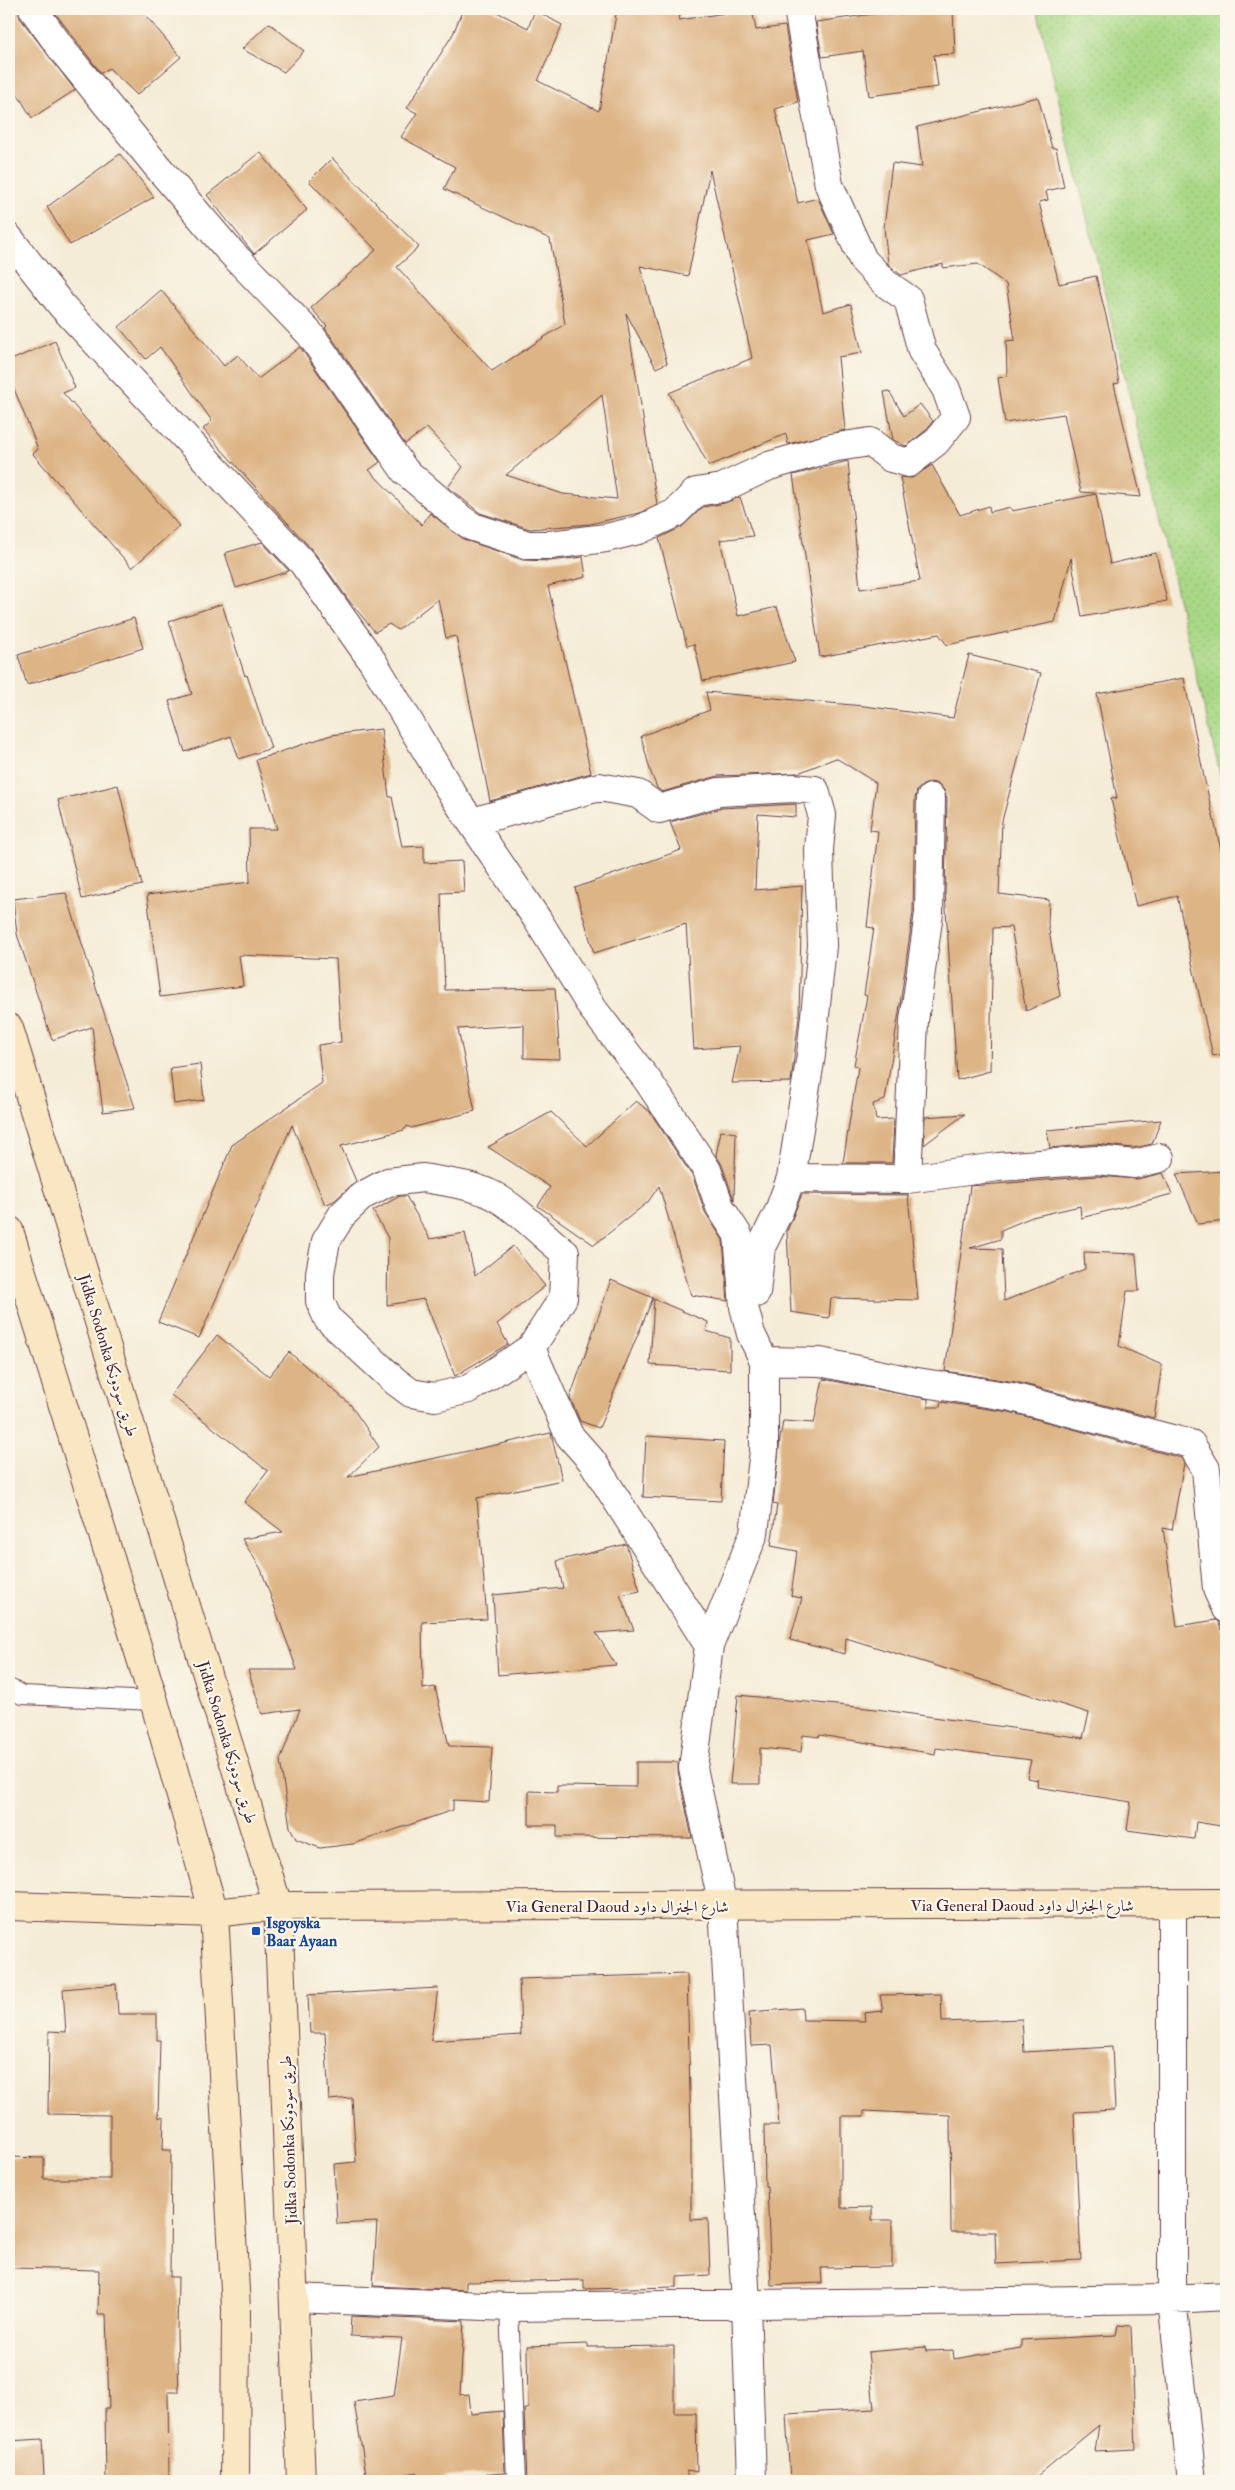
<svg xmlns="http://www.w3.org/2000/svg" width="1235" height="2490" font-family="'IM FELL Double Pica',Amiri,serif">
<style>
.grass{fill:url(#grass-dots);stroke:#7a7c58}
.building{fill:#ddb485;fill-rule:evenodd}
.lines{fill:none;stroke-linecap:round;stroke-linejoin:round}
.service-casing{stroke:#643e45;stroke-width:20}
.minor-casing{stroke:#643e45;stroke-width:30}
.secondary-casing{stroke:#643e45;stroke-width:30}
.service{stroke:#fff;stroke-width:18}
.minor{stroke:#fff;stroke-width:28}
.secondary{stroke:#f9e7c3;stroke-width:28}
.transit-dot{fill:#1a4fb4;stroke:#fbf7ec;stroke-width:2}
.labels{text-anchor:middle;stroke-width:4.5;stroke-linejoin:round;paint-order:stroke}
.street-label{font-size:16px;fill:#4a1f2b;stroke:#fbf7ec}
.transit-label{font-size:16px;font-weight:bold;fill:#164399;stroke:#fbf7ec;text-anchor:start}
</style>
<defs>
<pattern id="grass-dots" width="8" height="8" patternUnits="userSpaceOnUse" patternTransform="scale(1.25)"><rect width="8" height="8" fill="#a9d886"/><path d="M2 2h.1M6 6h.1" fill="none" stroke="#93b974" stroke-width="1.8" stroke-linecap="round"/></pattern>
</defs>
<rect width="100%" height="100%" fill="#fbf7ec"/>
<filter id="ink" filterUnits="userSpaceOnUse"><feTurbulence type="fractalNoise" baseFrequency=".02" numOctaves="2"/><feDisplacementMap in="SourceGraphic" scale="10" xChannelSelector="R" yChannelSelector="G"/><feConvolveMatrix kernelMatrix="1 2 1 2 8 2 1 2 1" color-interpolation-filters="sRGB"/></filter>
<filter id="wash" filterUnits="userSpaceOnUse"><feTurbulence type="fractalNoise" baseFrequency=".0096" numOctaves="4" result="noise"/><feDisplacementMap in="SourceGraphic" scale="20" xChannelSelector="R" yChannelSelector="G"/><feGaussianBlur stdDeviation="1.12" result="paint"/><feColorMatrix in="noise" values="0 0 0 0 0 0 0 0 0 0 0 0 0 0 0 0 0 1.4 0 .05"/><feComposite in="paint" operator="in"/></filter>
<g filter="url(#wash)">
<rect width="100%" height="100%" fill="#f5ecd7"/>
<path class="grass" d="M1037,9H1226V799Z"/>
<g id="blocks">
<path class="building" d="M9,9H18L20,18L75,90L32,118L9,80Z
M52,9H140L181,57L137,95L109,68L101,73Z
M463,9H491L528,28L535,10L562,25L538,81L599,111L617,9H681L679,20L752,9L756,30L785,26L798,102L775,109L798,203L818,198L834,234L808,240L823,312L851,304L862,353L838,357L845,430L788,444L786,434L709,466L669,393L752,358L710,170L688,276L640,266L667,363L656,368L626,313L657,504L639,513L590,524L530,529L480,513L448,487L463,467L427,428L405,444L325,328L327,326L311,308L376,250L309,181L332,158L419,247L397,267L492,371L565,324L550,239L444,189L455,167L401,137L417,113L407,108L453,34ZM602,395L617,499L563,494L506,475Z
M953,10L955,54L934,55L938,87L869,96L863,51L822,57L816,22L887,12L888,15Z
M269,23L304,51L284,72L242,49Z
M1038,97L1052,148H1056L1064,187L1046,191L1048,200L1039,202L1059,284L1096,276L1110,332L1119,383L1114,384L1141,497L1081,492L1064,414L1005,423L998,378L1007,376L1006,341L1015,340L1006,284L978,264L943,268V264L901,275L888,264L884,227L892,163L922,167L917,127Z
M260,152L307,210L254,254L207,195Z
M120,154L154,197L70,245L47,207Z
M161,290L224,366L238,355L258,379L300,347L380,462L369,470L422,525L430,513L465,540L523,560L550,561L583,557L586,577L548,586L591,773L490,801L456,636L446,638L438,599L398,630L389,624L375,632L350,602L314,552L203,429L212,421L160,347L146,359L119,327Z
M55,341L75,388L63,393L179,526L132,568L33,454L38,449L9,376V361Z
M889,391L904,416L920,404L933,421L925,431L906,446L893,440L884,392Z
M848,461L860,589L920,581L900,477L912,478L932,465L960,515L989,506L990,512L1010,507L1012,511L1096,494L1110,564L1156,553L1167,601L1082,617L1071,558L1055,622L947,645L939,634L820,657L793,475Z
M740,497L753,536L720,540L738,616L777,607L795,662L703,681L694,644L687,646L659,538L682,527L703,507L725,503Z
M262,542L289,571L236,588L225,553Z
M222,604L245,676L247,675L271,748L239,759L231,736L185,752L169,701L192,694L169,621Z
M134,618L143,648L27,685L18,655Z
M969,655L1041,673L1002,821L999,894L1049,900L1048,924L1060,996L1026,1011L1011,927L993,928L990,1071L957,1080L945,893L947,798L944,790L939,784L931,782L923,785L917,790L915,798L913,912L899,1012L885,1100L873,1104L876,1120L894,1119L892,1163H843L858,1067L854,1065L867,996L864,995L874,928L867,927L878,831L870,830L876,783L836,758L798,773L718,776L662,792L657,788L650,770L641,736L710,710L706,692L864,706L953,718Z
M1184,678L1204,777L1226,872V1054L1213,1056L1177,896L1136,906L1111,799L1117,798L1097,694Z
M381,729L389,797H392L402,847L424,846V863L462,861L464,892L441,893L445,990L555,988L560,1059L524,1058V1025L458,1029L475,1111L411,1128L407,1126L404,1130L341,1146L356,1181L334,1201L325,1205L292,1125L199,1338L158,1322L232,1145L322,1083L318,1045L341,1042L336,959L239,955L243,986L160,997L147,895L250,882L249,829H277L256,760L331,735Z
M118,785L142,885L82,899L58,800Z
M796,804V817L758,814L755,890L802,886L799,1017L791,1082L732,1083L740,1046L694,1049L686,924L594,953L575,888L681,850L670,822L722,808Z
M66,893L97,991L135,1108L103,1112L92,1027L52,1040L17,934L13,899Z
M200,1064L204,1100L174,1104L170,1068Z
M636,1101L650,1112L693,1177L705,1212L723,1240L728,1301L691,1295L659,1186L648,1202L594,1245L538,1206L550,1187L488,1147L551,1112L587,1146Z
M965,1114L924,1145L925,1117Z
M1161,1120L1152,1144L1133,1148L1096,1144L1050,1148L1047,1130Z
M721,1131L736,1133L734,1200L722,1165L716,1155Z
M1226,1171V1221L1198,1224L1176,1174Z
M1163,1173L1172,1194L1081,1218L1080,1206L1032,1217L1001,1230V1239L970,1248L1002,1249L1004,1301L1085,1269L1084,1252L1136,1254L1139,1291H1127L1119,1346L1162,1365L1154,1418L1016,1382L945,1371L970,1186L1097,1176L1137,1179Z
M802,1194L908,1195L918,1300L831,1298L829,1318L791,1312L787,1231Z
M400,1196H406L430,1239L465,1233L475,1276L513,1246L545,1286L497,1324L508,1344L455,1376L424,1299L387,1305L388,1238L373,1211Z
M611,1280L653,1298L599,1428L580,1421L570,1398Z
M654,1299L708,1322L706,1331L730,1338V1370L650,1365Z
M217,1335L269,1376L289,1352L350,1404L379,1447L348,1477L551,1433L562,1480L477,1498L487,1619L422,1622L423,1689L435,1687L449,1746L492,1747L489,1802L453,1800V1810L353,1844L320,1848L296,1839L290,1827L280,1760L300,1709L262,1714L248,1670H297L261,1569L242,1539L283,1532L244,1502L268,1471L171,1395Z
M823,1379L928,1399V1407H940L941,1402L1009,1412L1181,1458L1184,1463L1172,1530L1163,1528L1177,1626L1216,1620L1219,1623L1221,1630H1226V1811L1224,1810L1221,1826L1196,1822L1194,1839L1127,1830L1131,1802L1037,1787L1038,1780L1027,1778L1031,1760L936,1748L935,1754L820,1735L819,1737L803,1735L801,1752L760,1748V1784H730L738,1695L876,1709L1083,1738L1089,1713L846,1638L845,1654L790,1640L802,1598L791,1596L797,1551L771,1546L777,1505L773,1504L780,1439L783,1421L814,1423Z
M646,1436L724,1441L721,1501L643,1497Z
M626,1544L640,1591L620,1595L634,1630L596,1633L616,1665L498,1675L493,1595L563,1588L557,1561Z
M636,1762H678V1771L692,1838L557,1837V1825H529V1791L557,1792V1786L636,1787Z
M687,1974L691,2133V2220L708,2219L710,2275L677,2277V2287L584,2289V2280L466,2282V2290L373,2286L377,2222L337,2224L334,2164L356,2162L352,2098L329,2100L325,2033H310L308,1995L438,1988L431,2041L521,2035L519,1979Z
M116,1984L118,2014H157V2040H160L158,2117L164,2118L163,2150H171L170,2277H178L177,2334L179,2392H168L169,2481H106L105,2408H109L106,2314H98L99,2270L9,2268V2157L44,2158V2179H110V2115L48,2114L49,2031L66,2032L63,1989Z
M941,1994L942,2022L1022,2019L1024,2052L1112,2047L1115,2110L1074,2112L1081,2260L996,2264L995,2232H951L950,2115L864,2111V2116H841V2208L872,2207V2220H892V2267L821,2268L822,2283L771,2285L767,2186H765L764,2125H779L772,2045L751,2046L749,2012L802,2008L803,2020L865,2021L864,2013L883,2011L880,1995Z
M351,2316L464,2321L460,2395L469,2394L471,2414L503,2411L505,2473L418,2479V2472L367,2480L354,2402L394,2396L402,2338L350,2336Z
M1118,2325L1131,2326L1136,2449L1095,2451L1099,2425L1031,2481H790L786,2414L874,2409L868,2352L925,2347L926,2351L953,2350L954,2359L1021,2348V2340L1116,2335Z
M588,2344V2347L674,2346V2413H696L697,2472L687,2470V2481H527L524,2409H528L527,2346Z
M42,2439L44,2476L9,2479V2441Z"/>
</g>
</g>
<g filter="url(#ink)">
<use href="#blocks" fill-opacity="0" stroke="#643e45" stroke-width="1"/>
<g class="lines">
<defs>
<path id="service" d="M9,1688L22,1695L154,1701
M509,2307L516,2481"/>
<path id="minor" d="M33,9L64,52L156,165L227,248L310,334L405,471L461,519L473,527L528,545H550L606,538L639,530L675,513L696,492L722,488L769,466L831,448L870,442L891,458L909,463L936,442L956,417L946,389L922,351L908,299L885,283L863,260L829,185L798,9
M9,238L62,306L303,563L373,662L453,795L537,919L593,1009L648,1081L707,1170L720,1207L738,1235L744,1307L751,1334L764,1361V1451L754,1533L709,1646L693,1768L723,1906L746,2304L752,2481
M472,822L599,787L638,794L659,809L719,792L793,788L815,790L822,815L819,850L822,946L811,1055L791,1178L779,1211L761,1247L756,1293
M423,1178C445,1182 468,1184 488,1193C512,1203 543,1236 565,1253L563,1298L531,1348L469,1389L435,1397L411,1393L395,1381L328,1319L320,1301V1273L326,1241L342,1215L362,1196L388,1182Z
M791,1178L907,1179L998,1167L1097,1160L1134,1164L1160,1158
M907,1179L914,1021L929,913L931,798
M531,1348L569,1435L592,1461L709,1646
M764,1361L820,1362L911,1381L1012,1397L1191,1444L1206,1469L1217,1589L1226,1609
M1172,1904V2299L1192,2481
M294,2298L509,2307L1172,2299L1226,2296"/>
<path id="secondary" d="M9,1028L278,1906L301,2481
M9,1230L154,1701L214,1913L236,2308L235,2481
M9,1906L214,1913L278,1906L1226,1903"/>
</defs>
<use href="#service" class="service-casing"/>
<use href="#minor" class="minor-casing"/>
<use href="#secondary" class="secondary-casing"/>
<use href="#service" class="service"/>
<use href="#minor" class="minor"/>
<use href="#secondary" class="secondary"/>
</g>
</g>
<rect class="transit-dot" x="251" y="1926" width="10" height="10" rx="2.5"/>
<g class="labels">
<g class="street-label">
<text transform="translate(109 1355) rotate(73)" y="6">Jidka Sodonka طريق سودونكا</text>
<text transform="translate(228 1742) rotate(73)" y="6">Jidka Sodonka طريق سودونكا</text>
<text x="1022" y="1911">Via General Daoud شارع الجنرال داود</text>
<text x="617" y="1912">Via General Daoud شارع الجنرال داود</text>
<text transform="translate(288 2140) rotate(-92)" y="6">Jidka Sodonka طريق سودونكا</text>
</g>
<g class="transit-label">
<text x="266" y="1928">Isgoyska<tspan x="266" dy="18">Baar Ayaan</tspan></text>
</g>
</g>
<rect width="1235" height="2490" fill="none" stroke="#fbf7ec" stroke-width="30"/>
</svg>
